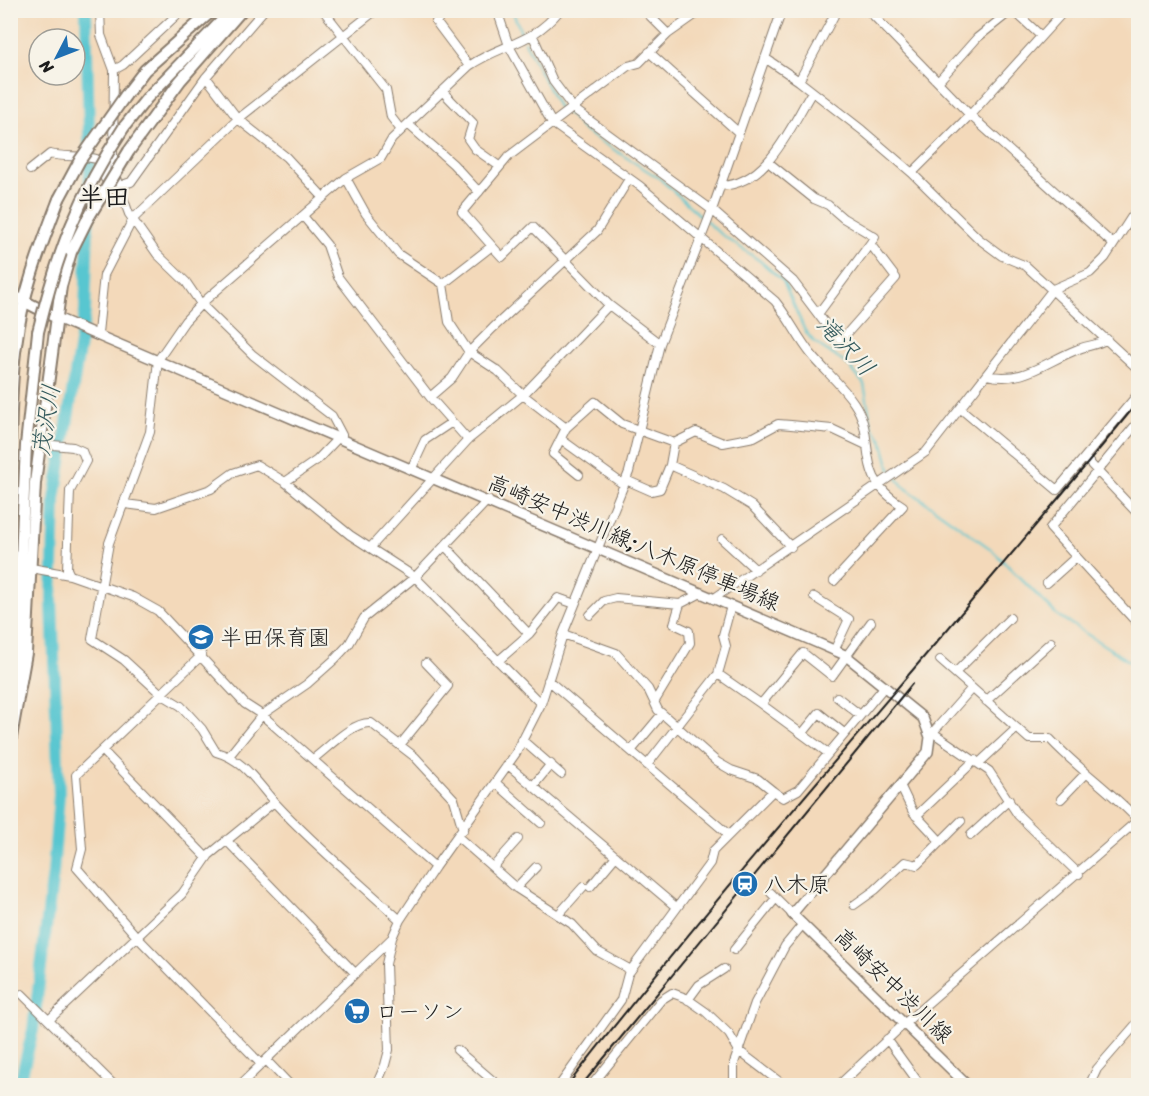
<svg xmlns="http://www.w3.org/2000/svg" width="1149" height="1096" font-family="Sriracha,'Klee One',sans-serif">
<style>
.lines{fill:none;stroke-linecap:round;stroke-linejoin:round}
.stream{stroke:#59c6d0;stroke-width:2}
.river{stroke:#59c6d0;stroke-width:12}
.minor-casing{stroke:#887a6b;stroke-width:10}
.major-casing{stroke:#887a6b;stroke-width:12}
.highway-casing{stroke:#887a6b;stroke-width:14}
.minor{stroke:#fff;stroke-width:8}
.major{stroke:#fff;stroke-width:9}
.highway{stroke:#fff;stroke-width:10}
.rail{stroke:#1c1c1c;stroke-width:2}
.highway-bridge-casing{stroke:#887a6b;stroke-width:14;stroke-linecap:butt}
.highway-bridge{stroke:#fff;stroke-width:10}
.labels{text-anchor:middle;stroke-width:4.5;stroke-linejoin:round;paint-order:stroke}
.street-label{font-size:22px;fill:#1c1c1c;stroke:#f7f3e8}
.poi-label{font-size:22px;fill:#1c1c1c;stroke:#f7f3e8;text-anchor:start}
.water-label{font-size:24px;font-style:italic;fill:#31585b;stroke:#f7f3e8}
.quarter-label{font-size:26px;font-weight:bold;fill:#1c1c1c;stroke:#f7f3e8}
</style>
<rect width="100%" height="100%" fill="#f7f3e8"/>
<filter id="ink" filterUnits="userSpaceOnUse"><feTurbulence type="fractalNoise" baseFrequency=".0167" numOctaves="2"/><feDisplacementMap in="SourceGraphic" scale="12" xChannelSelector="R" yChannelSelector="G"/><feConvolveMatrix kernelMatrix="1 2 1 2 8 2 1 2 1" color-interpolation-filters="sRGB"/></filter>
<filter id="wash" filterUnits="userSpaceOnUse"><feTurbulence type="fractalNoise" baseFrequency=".008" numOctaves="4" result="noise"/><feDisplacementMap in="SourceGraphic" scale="24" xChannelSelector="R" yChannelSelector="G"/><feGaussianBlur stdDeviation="1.35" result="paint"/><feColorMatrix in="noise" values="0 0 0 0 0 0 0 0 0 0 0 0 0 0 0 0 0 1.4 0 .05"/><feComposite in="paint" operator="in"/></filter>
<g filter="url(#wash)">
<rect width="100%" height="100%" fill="#f3d9ba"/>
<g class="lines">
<path class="stream" d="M512,10L523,37
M525,42L558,107L571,116L584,131L659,178L718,232L760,261L783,281L805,331L814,342L848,365L864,384L872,427L882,440L890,469L903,486L991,549L1057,615L1138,667"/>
<path class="river" d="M19,1086L33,1030L53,873L59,795L52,600L55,499L85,312L90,172L86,10"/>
</g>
</g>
<g filter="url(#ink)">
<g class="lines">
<defs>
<path id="minor" d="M100,10L101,35L114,70L113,157L116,178L129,214L157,254L186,282L201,304L253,355L332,416L342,435L339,437L317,460L285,482
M323,10L386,90L391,117L401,130
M445,10L436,22L469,66
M497,10L509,46L552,123L640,186L775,301C789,318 798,338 811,354C825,371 842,385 854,403C879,440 851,475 903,506L834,581
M644,10L668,34
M868,10L970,115L1113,244
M1013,10L1041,36
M533,36L553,81L574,109L712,210L793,281L836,338H843L896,278L871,245
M649,52L738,132
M765,58L799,81L862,130L912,173L979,239L1002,256L1026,266L1138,369
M114,70L123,65L182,10
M206,77L238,119L286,157L323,197
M799,81L837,10
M938,82L977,38L1012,10
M443,92L473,123L468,139L475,149L499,166
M409,125L453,164L479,192
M768,162L814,199L828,205L843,218L875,237L818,314
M30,170L50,154C67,158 91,154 106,163L105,179L111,186H119L131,182L206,77L264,10
M912,173L970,115L1065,10
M346,178L366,214L398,254L443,284
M720,186C768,185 790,127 812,92
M303,216L327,245L338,277L430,397L468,440L370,548
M492,246L502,257L533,227L609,305L660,344
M98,333L104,275L133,219L238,119L376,10
M987,375C1023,384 1045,362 1076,350C1086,345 1097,346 1107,339
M430,397L452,378L469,352L493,328L597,231L629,179
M961,409L1057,490L1138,394
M1138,422L1050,528L1138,624
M566,428L523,395L498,371L469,352L449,322L443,284L492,246L462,212L509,156L628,66L639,63L668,34L702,10
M468,440L523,395L609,305
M562,440L624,485
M33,443L73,447L82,451L86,461L70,491L67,569L70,575L133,597L158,611L245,704L262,715L435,867
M674,443L670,465L724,489L752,506L791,547
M1085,458L1138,514
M412,468L425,440L452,422
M579,475L553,454L566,428L595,402L622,424L674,443L696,432L723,443L754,437L778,424L791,425L832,429L866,445
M626,480L651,491L660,489L670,465
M125,504L156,508L211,489L233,473L257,465L285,482L350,535L415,577L541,704
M722,539L756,570
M445,546L529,634
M31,568L70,575
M1047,583L1076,557
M814,597L849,619L834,651
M713,599L926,452L1053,289L1090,273L1105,258L1138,207
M590,615L604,601L616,598L680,604
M563,634L616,653L648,689L658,710L717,762L731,770L758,779L773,791
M202,655L76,775L82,849L77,868L137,937L261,1064
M940,660L972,688
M498,661L529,634L558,598L575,604
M955,673L1010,618
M718,674L761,704
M548,680L729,835
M837,697L860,715
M655,701L690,643L689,631L674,624L680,604L701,593
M986,701L1051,642
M934,731L972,688L1029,739H1050C1078,769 1111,791 1138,820
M932,732L989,771L1018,815L1079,874
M802,734L819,713L844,733
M522,740L561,774
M400,745L448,686L426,663
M102,750L207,858
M631,751L662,714
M828,753L761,704L803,653L832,676L871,622
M229,756L262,715L307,684L335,659L349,644L364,618L415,577L488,500
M313,759C328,748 353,721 371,723L415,757L454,799L463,830
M979,763L1017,728
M508,765L676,907
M647,765L718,674L726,646L723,635L731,606
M496,783L541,823
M900,785L913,812L940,841
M533,786L551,764
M1061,799L1085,774
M916,816L975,760
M971,835L1009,800
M458,837L516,888L572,924L597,951L631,970
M226,840L355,973
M493,867L518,839
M590,887L616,856
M516,888L536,867
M771,893L792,914
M854,905L875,890L905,862L917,865L961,821
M558,915L583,887
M400,920C359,882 314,845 276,804C257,783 245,760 216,752L202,729L181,706L161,694L124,660L92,639L109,543L150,432L158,360L185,321L201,304L346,178L381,158L392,139L469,66C503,43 532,45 560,10
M734,950L776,898
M1137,958H1138
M22,994L115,1086
M688,1000L699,985L724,969
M50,1019L182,894L209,855L274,802
M887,1039L921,1086
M457,1050L499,1086
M266,1060L291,1086
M239,1086L391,939
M376,1086L385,1065L389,1050L386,964L392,938L400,920L435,867L516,753L541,704L563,634L629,472L660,344L712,210L782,10
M559,1086L621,1000L628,974L710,863L713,851L773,791L783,798L798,790L885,686
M591,1086L661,1000L672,993L686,998L706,1012L729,1034L739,1051L785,1086
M734,1086V1063L755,1003L785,946L803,924
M838,1086L905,1023L1138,820
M1089,1086L1097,1069L1138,1022"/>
<path id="major" d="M57,318L813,641L845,655L923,718L930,737L928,752L792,914L968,1086"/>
<path id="highway" d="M125,96L145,70L213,10
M124,127L147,98L232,10
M129,151L180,81L242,10
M10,294L57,318
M10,446C11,413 11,378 16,345C22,294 41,246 59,199
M10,618L12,598
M10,702L17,650L26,445L38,332
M10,743L26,653L35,483L61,286L71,252"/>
</defs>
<use href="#minor" class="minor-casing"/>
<use href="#major" class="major-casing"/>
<use href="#highway" class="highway-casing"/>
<use href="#minor" class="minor"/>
<use href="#major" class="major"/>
<use href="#highway" class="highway"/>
<path class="rail" d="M567,1086C750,851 951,632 1138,402
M581,1086L912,684"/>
<defs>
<path id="highway-bridge" d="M59,199L80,160L125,96
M71,252L87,220L129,151
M38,332C58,251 78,197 124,127"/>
</defs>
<use href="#highway-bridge" class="highway-bridge-casing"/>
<use href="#highway-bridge" class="highway-bridge"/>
</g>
</g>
<defs>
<symbol id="school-disc" viewBox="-11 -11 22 22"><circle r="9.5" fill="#1f6fb2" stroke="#f7f3e8"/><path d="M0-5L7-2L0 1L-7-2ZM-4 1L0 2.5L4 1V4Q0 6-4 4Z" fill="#fff"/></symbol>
<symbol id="station-disc" viewBox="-11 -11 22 22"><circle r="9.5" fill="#1f6fb2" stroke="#f7f3e8"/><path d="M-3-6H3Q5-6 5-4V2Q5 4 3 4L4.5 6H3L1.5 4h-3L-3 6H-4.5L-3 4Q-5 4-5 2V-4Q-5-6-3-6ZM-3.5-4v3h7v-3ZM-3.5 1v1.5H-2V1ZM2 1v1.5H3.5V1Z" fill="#fff"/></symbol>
<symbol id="supermarket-disc" viewBox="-11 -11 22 22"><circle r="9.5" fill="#1f6fb2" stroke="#f7f3e8"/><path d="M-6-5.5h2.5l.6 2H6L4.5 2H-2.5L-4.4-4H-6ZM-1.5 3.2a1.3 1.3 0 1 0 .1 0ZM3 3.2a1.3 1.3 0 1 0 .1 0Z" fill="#fff"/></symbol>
</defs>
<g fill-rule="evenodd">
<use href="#school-disc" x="186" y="622" width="30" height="30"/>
<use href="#station-disc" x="730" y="869" width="30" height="30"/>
<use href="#supermarket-disc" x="342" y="996" width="30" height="30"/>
</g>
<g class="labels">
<g class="street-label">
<text transform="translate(634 542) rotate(23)" y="8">高崎安中渋川線;八木原停車場線</text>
<text transform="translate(894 985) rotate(44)" y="8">高崎安中渋川線</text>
</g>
<g class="poi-label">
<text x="220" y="645">半田保育園</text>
<text x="764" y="892">八木原</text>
<text x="376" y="1019">ローソン</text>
</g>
<g class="water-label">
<text transform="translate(846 346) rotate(47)" y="8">滝沢川</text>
<text transform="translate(46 420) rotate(-81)" y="8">茂沢川</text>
</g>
<g class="quarter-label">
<text x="104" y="206">半田</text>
</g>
</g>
<rect width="1149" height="1096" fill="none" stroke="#f7f3e8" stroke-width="36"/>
<g transform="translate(57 57) rotate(228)"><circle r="28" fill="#f7f3e8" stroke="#9f9d96" stroke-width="1.5"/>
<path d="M0-4.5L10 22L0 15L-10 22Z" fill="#1f6fb2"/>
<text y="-9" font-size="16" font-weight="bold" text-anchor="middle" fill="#1c1c1c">N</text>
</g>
</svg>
